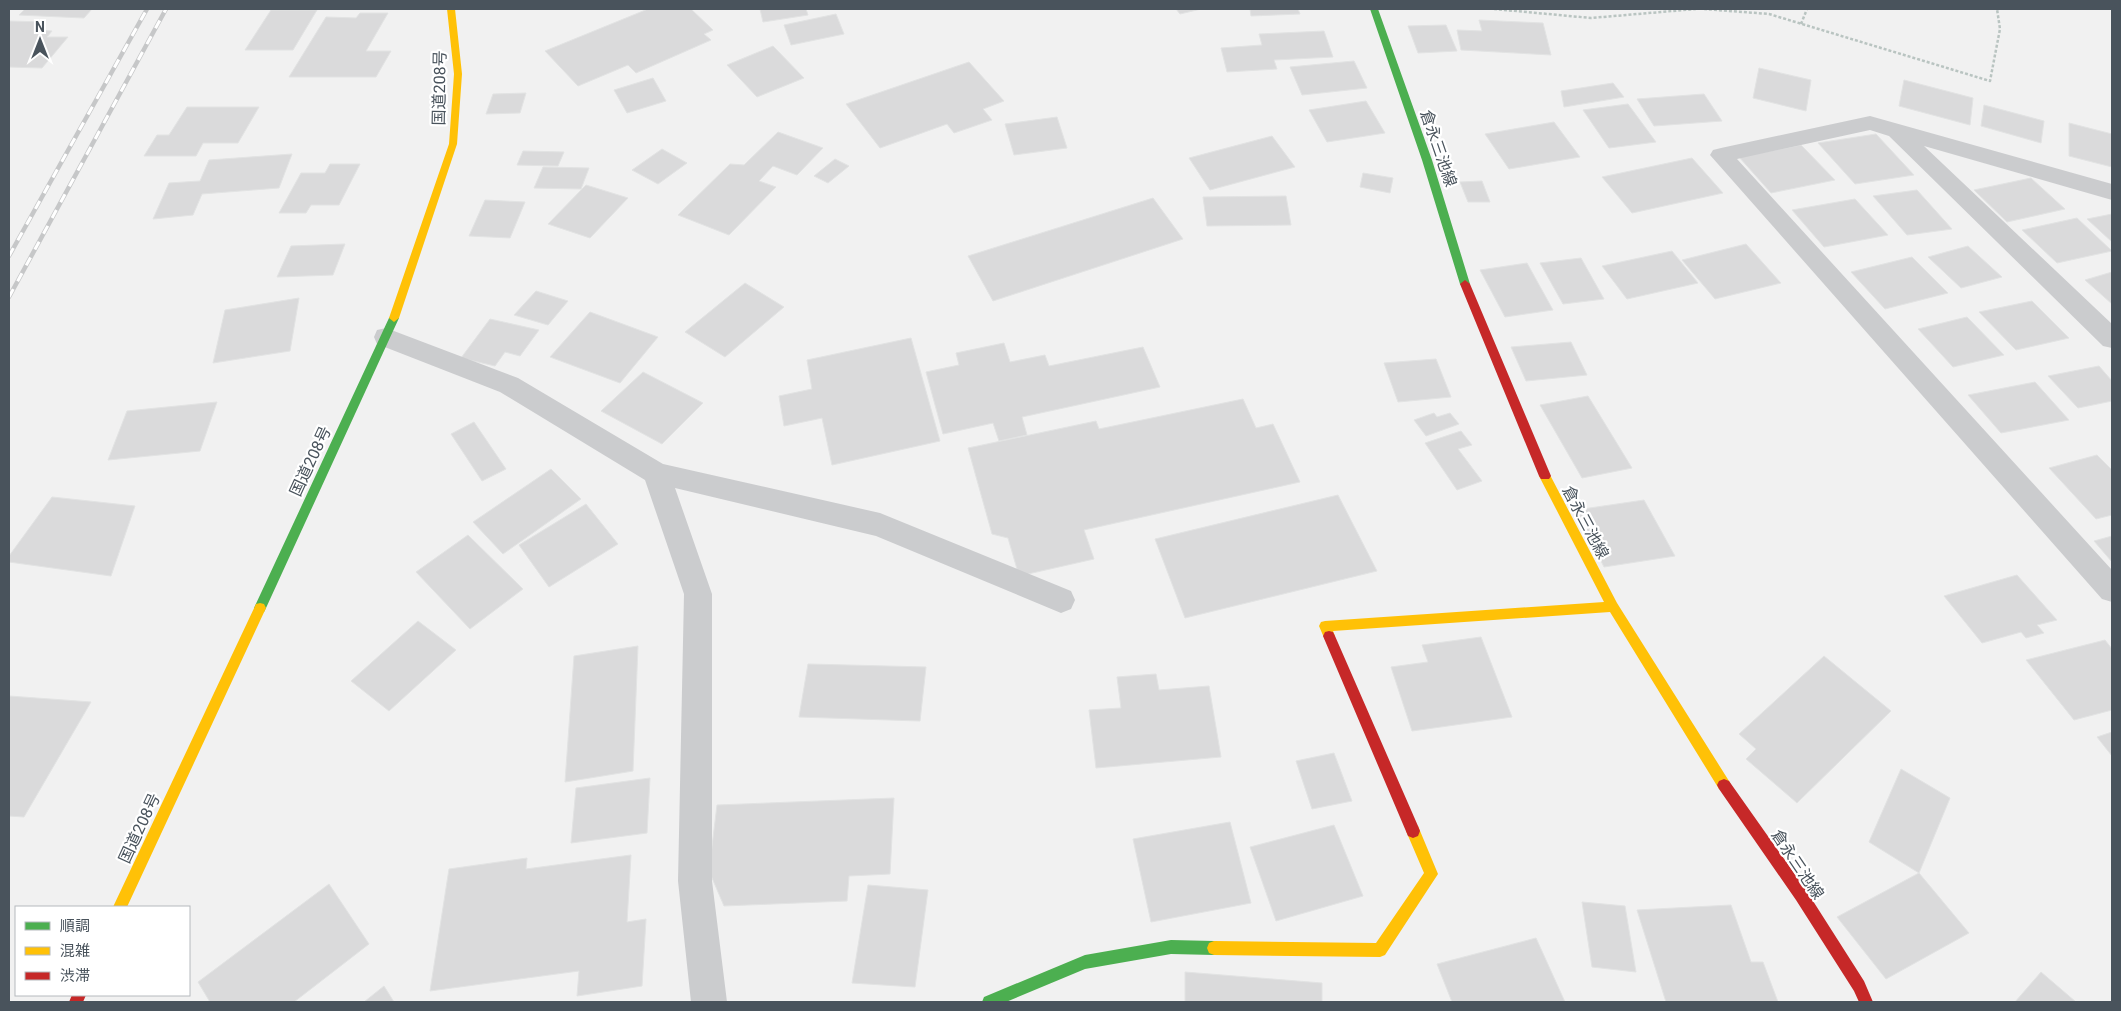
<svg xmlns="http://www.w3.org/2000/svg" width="2121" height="1011" font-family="Roboto,'Noto Sans JP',sans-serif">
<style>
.building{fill:#dadadb;stroke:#e2e3e3}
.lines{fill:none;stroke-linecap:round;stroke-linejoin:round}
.path{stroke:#b9c4c1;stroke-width:2.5;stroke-dasharray:3 2;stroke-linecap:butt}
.street{fill:#cbccce;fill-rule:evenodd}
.fast{fill:#4caf50;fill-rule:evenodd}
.slow{fill:#ffc107;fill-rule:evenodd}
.jam{fill:#c62828;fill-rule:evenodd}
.rail-casing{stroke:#c6c7c8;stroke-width:4.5}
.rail{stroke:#fff;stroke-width:3;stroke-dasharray:9;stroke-linecap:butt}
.labels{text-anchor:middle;stroke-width:4.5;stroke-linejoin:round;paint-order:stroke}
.street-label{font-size:16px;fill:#49535c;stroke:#fff}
</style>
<rect width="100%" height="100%" fill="#f1f1f1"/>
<path class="building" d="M25,9H92L84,18L19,15Z
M648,9H691L713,30L704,34L711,40L636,73L628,65L578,86L545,51Z
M760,9H806L808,15L763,22Z
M1176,9H1201L1180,14Z
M1250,9H1298L1300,14L1251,16Z
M271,10H317L293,50H245Z
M360,13H388L366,51H391L376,77H289L326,17L356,18Z
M836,14L844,34L791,45L784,25Z
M1479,20L1543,23L1551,55L1461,50L1457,30L1482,31Z
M9,21L44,22L37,30L52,31L47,37H68L42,68L9,67Z
M1446,25L1457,51L1418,53L1408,26Z
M1324,31L1333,57L1274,60L1277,69L1227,72L1221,48L1262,45L1259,34Z
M773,46L804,78L757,97L727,65Z
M1354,61L1367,88L1302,95L1290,67Z
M969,62L1004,101L983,109L992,120L954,133L947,124L880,148L846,104Z
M1759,68L1811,80L1806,111L1753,98Z
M653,78L666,101L627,113L614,90Z
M1904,80L1973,98L1970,125L1899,106Z
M1613,83L1624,97L1564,107L1561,91Z
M526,93L520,113L486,114L493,94Z
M1704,94L1722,121L1654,126L1637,99Z
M1366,101L1385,133L1327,142L1309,110Z
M1628,104L1656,142L1609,148L1583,110Z
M1984,105L2044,121L2041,143L1981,126Z
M187,107H259L238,143H203L196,156H144L157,135H169Z
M1057,117L1067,148L1014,155L1005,124Z
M1554,122L1580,157L1509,169L1485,134Z
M2069,123L2112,134V167L2069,156Z
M778,132L823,148L797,175L773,166L759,181L776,187L729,235L678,215L730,164L744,165Z
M1876,134L1914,175L1855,184L1818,143Z
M1272,136L1295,167L1210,190L1189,158Z
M1801,145L1835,180L1771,193L1739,157Z
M662,149L687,163L658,184L632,170Z
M523,151L564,152L558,166L517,165Z
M292,154L279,188L202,194L193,215L153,219L169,183L200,181L209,160Z
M1692,158L1723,193L1632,213L1602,177Z
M835,159L849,166L828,183L814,176Z
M330,164H360L339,205H311L306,213H279L301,173H325Z
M543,167L589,168L581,189L534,188Z
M1363,173L1393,178L1390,193L1360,187Z
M2031,178L2065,209L2007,222L1974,190Z
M1482,181L1490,202H1468L1460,182Z
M586,185L628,198L590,238L548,224Z
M1917,190L1952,229L1907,235L1873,196Z
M1286,196L1291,225L1207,226L1203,197Z
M1153,198L1183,239L993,301L968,256Z
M1855,199L1888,235L1824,247L1792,210Z
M485,200L525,202L510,238L469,236Z
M2112,214V242L2087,219Z
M2077,218L2112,251L2057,263L2022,230Z
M345,244L333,275L277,277L291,246Z
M1746,244L1781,283L1715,299L1682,260Z
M1968,246L2002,277L1961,288L1928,257Z
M1672,251L1698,283L1627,299L1602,266Z
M1912,257L1948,293L1885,309L1851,272Z
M1581,258L1604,299L1563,304L1540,263Z
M1527,263L1553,310L1505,317L1480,270Z
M2112,272V304L2085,280Z
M745,283L784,307L725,357L685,332Z
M536,291L568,301L548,325L514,315Z
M299,298L290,351L213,363L225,310Z
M2032,301L2069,338L2016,350L1979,312Z
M590,312L658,337L620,383L550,357Z
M1967,317L2004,355L1953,367L1918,329Z
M490,319L539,330L520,356L505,352L495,366L461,358Z
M911,338L940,441L832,465L822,418L784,426L779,396L812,389L807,360Z
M1571,342L1587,375L1526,381L1511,347Z
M1004,343L1010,362L1045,355L1049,366L1143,347L1160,387L1022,417L1027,435L999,441L993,423L943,434L926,372L959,365L956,353Z
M1436,359L1451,397L1398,402L1384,363Z
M2099,366L2112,381V401L2078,408L2048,376Z
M643,372L703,403L662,444L601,411Z
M2035,382L2069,420L2001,433L1968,395Z
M1588,396L1632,468L1582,478L1540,405Z
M1243,399L1256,428L1273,424L1300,482L1084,530L1094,559L1019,576L1008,538L992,534L968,448L1096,421L1099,429Z
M217,402L200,451L108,460L127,411Z
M1434,413L1437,417L1450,413L1459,424L1426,436L1414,420Z
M474,422L506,469L482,481L451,434Z
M1461,431L1472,445L1458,449L1482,481L1457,490L1425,443Z
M2097,455L2112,470V515L2096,519L2049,468Z
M551,469L581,499L503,554L473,522Z
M1338,495L1377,571L1185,618L1155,539Z
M52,497L135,506L111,576L9,562V556Z
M1644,500L1675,556L1604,567L1576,510Z
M586,504L618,544L549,587L519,545Z
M468,535L523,589L470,629L416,572Z
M2112,536V562L2094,541Z
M2017,575L2057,620L2037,625L2044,633L2026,638L2021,632L1982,643L1944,596Z
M418,621L456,650L389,711L351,681Z
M1481,637L1512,717L1412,731L1391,667L1428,662L1422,645Z
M2105,640L2112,649V710L2074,720L2026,660Z
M638,646L633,771L565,782L574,656Z
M1824,656L1891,711L1797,803L1746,759L1756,749L1739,734Z
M808,664L926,667L920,721L799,717Z
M1156,674L1159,690L1209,686L1221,757L1096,768L1089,710L1121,708L1117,677Z
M9,696L91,702L24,817L9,816Z
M2112,732V756L2097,737Z
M1334,753L1352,801L1312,809L1296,761Z
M1901,769L1950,798L1919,873L1869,842Z
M650,778L647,833L571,843L576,788Z
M894,798L890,874L849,876L847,901L724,906L709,871L717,805Z
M1230,822L1251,903L1151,922L1133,839Z
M1334,825L1363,896L1276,921L1250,847Z
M631,855L627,922L646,919L642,986L577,996L579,971L430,991L449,869L527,858L526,869Z
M1919,873L1969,933L1886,979L1837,917Z
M329,884L369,944L294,1002H210L198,982Z
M868,885L928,890L915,987L852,983Z
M1582,902L1625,906L1636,972L1592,967Z
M1731,905L1751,962H1763L1778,1002H1666L1637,910Z
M1536,938L1565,1002H1452L1437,964Z
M1185,972L1322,983V1002H1185Z
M2041,972L2076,1002H2015Z
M384,986L394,1002H364Z"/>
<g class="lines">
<path class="path" d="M1494,9L1591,18L1696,9
M1704,9L1769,14L1990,81L2000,29L1997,9
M1801,24L1807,9"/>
<path class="street" d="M1870,116L2112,184V200L1924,146L2112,324V348L2103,346L1889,136L1870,130L1737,159L2112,570V602L2102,599L1710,155L1713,150L1721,148Z
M386,328L518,378L663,464L880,513L1071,591L1075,600L1071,609L1061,613L876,536L675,488L712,594V881L727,1002H691L678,881L684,594L645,480L500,392L377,344L374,337L377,330Z"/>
<path class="fast" d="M1370,9H1378L1432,160L1470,284L1468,287L1465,288L1460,284L1422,160Z
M394,314L399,318L266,608L264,612L260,613L256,612L254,608L389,318Z
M1171,940L1214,941L1219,943L1221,948L1219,953L1214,955L1171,954L1085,969L1006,1002H982L984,997L1085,955Z"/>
<path class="slow" d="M447,9H455L462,74L457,144L399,318L394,322L389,318L449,144L454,74Z
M1545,471L1549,473L1617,603L1729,781L1731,785L1729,789L1724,791L1719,789L1610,612L1333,631L1335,636L1333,640L1329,641L1325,640L1319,626L1321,622L1325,621L1604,602L1539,476L1541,473Z
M260,603L264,604L266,608L127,907H113L256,604Z
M1413,824L1418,826L1438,874L1385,955L1380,957L1214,955L1209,953L1207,948L1209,943L1214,941L1376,943L1424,873L1406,831L1408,826Z"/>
<path class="jam" d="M1465,280L1470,284L1551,476L1549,479H1541L1539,476L1460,284Z
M1329,631L1333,632L1335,636L1418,826L1420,831L1418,836L1413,838L1408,836L1323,636L1325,632Z
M1724,779L1729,781L1806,890L1864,981L1873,1002H1859L1854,991L1796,900L1719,789L1717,785L1719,781Z
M72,995H86L83,1002H69Z"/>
<defs>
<path id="rail" d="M9,256L147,9
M9,297L166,9"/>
</defs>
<use href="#rail" class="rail-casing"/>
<use href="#rail" class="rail"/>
</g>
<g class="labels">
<g class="street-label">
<text transform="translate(439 88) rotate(-89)" y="6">国道208号</text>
<text transform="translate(1439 148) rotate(71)" y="6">倉永三池線</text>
<text transform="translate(310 461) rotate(-65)" y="6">国道208号</text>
<text transform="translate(1586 522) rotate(62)" y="6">倉永三池線</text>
<text transform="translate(139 828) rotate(-65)" y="6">国道208号</text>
<text transform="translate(1798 864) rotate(56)" y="6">倉永三池線</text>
</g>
</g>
<rect width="2121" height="1011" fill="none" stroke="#49535c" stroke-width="20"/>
<rect x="15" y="906" width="175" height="90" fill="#ffffff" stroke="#b6babe"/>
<rect x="25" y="922" width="25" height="8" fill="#4caf50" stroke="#b6babe"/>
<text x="60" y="931" font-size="15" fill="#49535c">順調</text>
<rect x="25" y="947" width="25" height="8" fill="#ffc107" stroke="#b6babe"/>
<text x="60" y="956" font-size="15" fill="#49535c">混雑</text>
<rect x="25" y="972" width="25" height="8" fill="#c62828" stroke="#b6babe"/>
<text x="60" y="981" font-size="15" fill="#49535c">渋滞</text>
<g transform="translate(40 40)" stroke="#ffffff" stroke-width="4" paint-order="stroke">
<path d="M0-4L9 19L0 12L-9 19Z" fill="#49535c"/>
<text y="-8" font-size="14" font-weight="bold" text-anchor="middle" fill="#49535c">N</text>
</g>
</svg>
